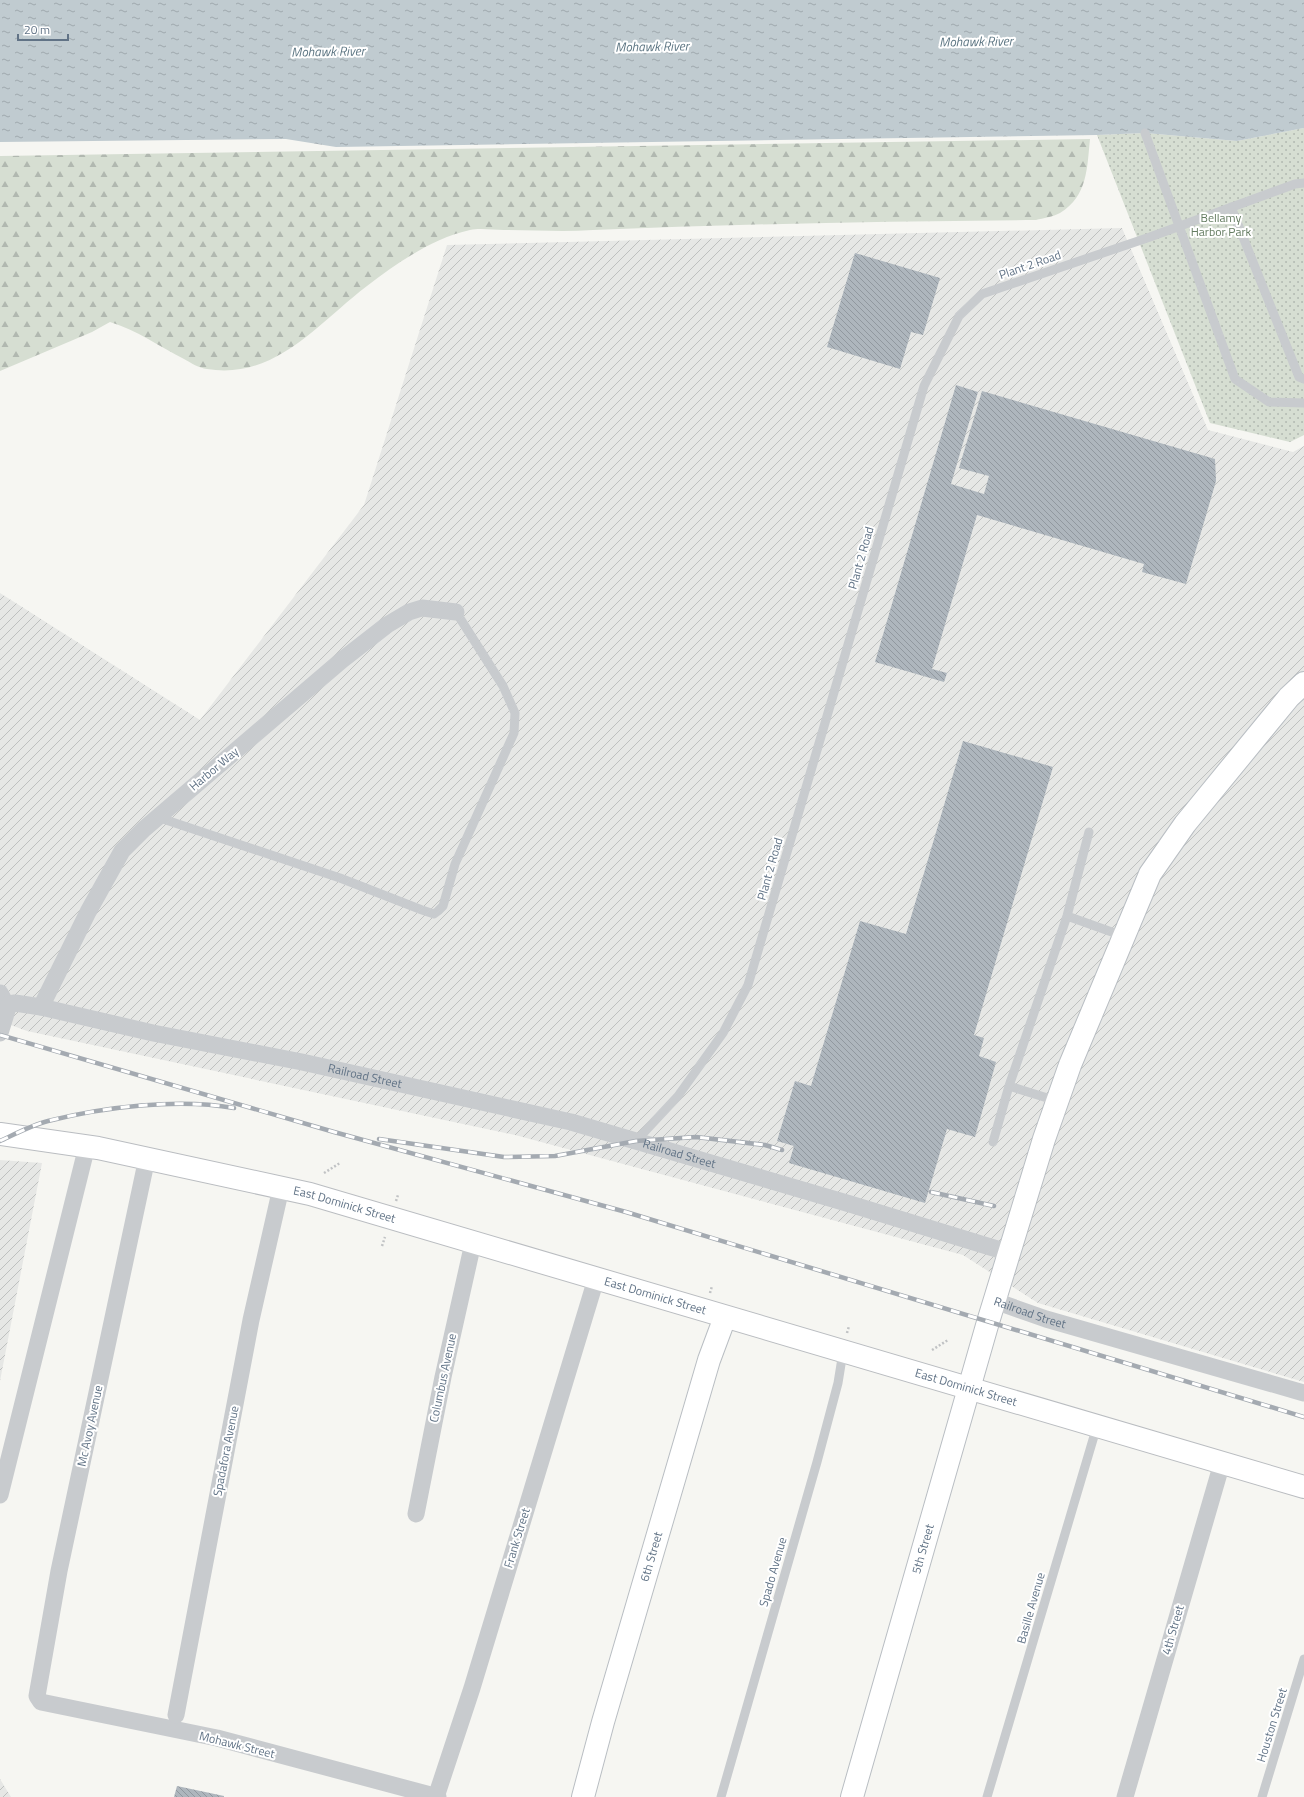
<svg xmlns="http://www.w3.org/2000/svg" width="1304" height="1797" font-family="'Titillium Web',sans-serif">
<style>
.industrial{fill:url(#industrial-furrows)}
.forest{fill:url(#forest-firs)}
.park{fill:url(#park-dots)}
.water{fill:url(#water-ripples)}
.building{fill:url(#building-back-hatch)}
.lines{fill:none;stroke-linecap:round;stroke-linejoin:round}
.secondary-casing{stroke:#b9bec3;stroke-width:24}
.primary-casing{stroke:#babdc1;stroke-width:24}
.path{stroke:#c0c2c4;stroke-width:2.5;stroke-dasharray:2 2;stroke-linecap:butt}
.lane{stroke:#c8cbce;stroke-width:9}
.street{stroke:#c8cbce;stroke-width:17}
.secondary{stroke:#fff;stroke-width:22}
.primary{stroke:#fff;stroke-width:22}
.rail-casing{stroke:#a4aab1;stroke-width:4.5}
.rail{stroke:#fff;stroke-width:3;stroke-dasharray:9;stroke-linecap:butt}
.labels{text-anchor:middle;stroke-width:4;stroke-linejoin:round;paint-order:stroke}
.park-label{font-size:12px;fill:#647c61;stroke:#fff}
.street-label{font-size:12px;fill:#617386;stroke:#fff}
.water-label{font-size:13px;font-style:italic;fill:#5d7683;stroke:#fff}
</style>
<defs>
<pattern id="industrial-furrows" width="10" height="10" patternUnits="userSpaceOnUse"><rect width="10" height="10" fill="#e6e7e5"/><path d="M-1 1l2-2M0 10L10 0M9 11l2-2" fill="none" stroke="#bec0bf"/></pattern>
<pattern id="forest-firs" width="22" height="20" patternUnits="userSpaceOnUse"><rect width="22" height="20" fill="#d6ded2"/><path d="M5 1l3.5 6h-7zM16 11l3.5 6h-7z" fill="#b1b8b0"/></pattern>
<pattern id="park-dots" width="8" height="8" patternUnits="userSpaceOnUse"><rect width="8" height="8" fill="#d6ded2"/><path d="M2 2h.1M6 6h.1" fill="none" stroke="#b1b8b0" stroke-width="1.8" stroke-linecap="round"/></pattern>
<pattern id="water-ripples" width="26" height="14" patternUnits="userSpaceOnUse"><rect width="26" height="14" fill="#c0cbd0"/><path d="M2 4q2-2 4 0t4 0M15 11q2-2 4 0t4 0" fill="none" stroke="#9fa9ae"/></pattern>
<pattern id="building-back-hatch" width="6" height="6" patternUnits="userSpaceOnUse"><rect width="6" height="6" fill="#aeb6bd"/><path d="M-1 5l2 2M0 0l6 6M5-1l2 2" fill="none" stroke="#91989f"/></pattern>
</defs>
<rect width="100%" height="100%" fill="#f6f6f2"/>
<path class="industrial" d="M1122,228L1208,430L1293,452L1304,446V1382L1038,1303L963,1255L515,1135L27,1031L0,1021V593L200,720L364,505L447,245Z
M0,1160L42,1163L0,1381Z
M0,1779L11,1797H0Z"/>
<path class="forest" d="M1090,139C1087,167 1088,196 1060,213C1053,217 1043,218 1036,220C888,221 741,224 593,230C563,232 534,230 504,230C493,230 480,228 470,230C433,238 397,263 367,286C318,323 276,380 207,369C199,368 191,363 184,359C160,347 137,330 110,322L92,332L0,371V156Z"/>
<path class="park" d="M1304,128V435L1290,442L1210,423L1097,135L1145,133L1237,141Z"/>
<path class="water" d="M0,0H1304V128L1237,141L1145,133L1097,135L336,147L286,139L0,142Z"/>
<path class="building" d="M855,253L940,278L923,335L911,332L900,369L827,347Z
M956,385L978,392L951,484L984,494L989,476L959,468L982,391L1215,459L1216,481L1186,584L1142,572L1144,564L977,515L932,669L947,673L944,682L875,662Z
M963,741L1053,767L974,1035L984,1038L979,1056L996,1062L975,1137L947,1129L925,1203L789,1163L794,1146L777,1141L795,1081L811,1086L860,921L906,934Z
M177,1786L224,1796V1797H174Z"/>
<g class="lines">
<defs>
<g id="secondary">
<path id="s3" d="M583,1797L603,1722L709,1360L725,1317"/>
<path id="s4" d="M852,1797L988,1322L1044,1139L1070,1065L1150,874L1185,824L1289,697L1304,683"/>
</g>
<g id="primary">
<path id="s5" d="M0,1134L98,1148L310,1194L1304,1487"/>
</g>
</defs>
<use href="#secondary" class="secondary-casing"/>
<use href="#primary" class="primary-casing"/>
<path class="path" d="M324,1173L340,1163
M396,1201L398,1195
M382,1246L385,1237
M710,1293L712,1286
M847,1333L849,1326
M932,1350L948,1340"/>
<path class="lane" d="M1145,133L1235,379L1269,402L1304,403
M1231,207L1299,377L1304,379
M157,817L340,878L422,910L434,914L438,911L443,906L455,864L514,733L515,713L503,686L456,612
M1067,916L1123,936
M1009,1086L1057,1101
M636,1141L678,1096L723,1033L748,985L924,386L959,316L982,294L1150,237L1295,184L1304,183
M993,1142L1009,1086L1067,916L1089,832
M721,1797L817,1462L838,1383L843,1352
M987,1797L1097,1426
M1262,1797L1304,1659"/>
<g class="street">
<path d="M0,993L8,1008"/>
<path d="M41,1007L88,912L122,851L144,829L342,660L387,625L409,612L422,608L456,612"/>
<path id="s1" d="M0,1033L9,1004L15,1003L41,1007L153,1033L302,1062L571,1122L850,1204L1010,1253"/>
<path d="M147,1158L59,1571L37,1696L41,1702L217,1738L438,1797"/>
<path id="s2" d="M995,1301L1046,1319L1304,1393"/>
<path d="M0,1495L87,1146"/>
<path d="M416,1514L443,1377L473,1243"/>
<path d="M176,1715L251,1320L281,1188"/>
<path d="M436,1797L472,1688L596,1279"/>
<path d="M1125,1797L1222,1463"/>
</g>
<use href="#secondary" class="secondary"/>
<use href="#primary" class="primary"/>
<defs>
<path id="rail" d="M0,1035L334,1132L626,1212L1304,1417
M379,1139L504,1157L555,1156L636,1141L696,1137L765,1145L782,1150
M0,1141C15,1134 32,1125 48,1121C104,1107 178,1098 234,1108
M931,1192L994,1206"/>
</defs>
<use href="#rail" class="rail-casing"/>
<use href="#rail" class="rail"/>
</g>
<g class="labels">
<g class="park-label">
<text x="1221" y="222">Bellamy<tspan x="1221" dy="14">Harbor Park</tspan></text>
</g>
<g class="street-label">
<text transform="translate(1030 265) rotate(-19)" y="4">Plant 2 Road</text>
<text transform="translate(861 558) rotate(-74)" y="4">Plant 2 Road</text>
<text transform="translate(214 769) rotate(-40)" y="4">Harbor Way</text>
<text transform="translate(770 869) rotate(-74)" y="4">Plant 2 Road</text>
<text dy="4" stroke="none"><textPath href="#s1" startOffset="394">Railroad Street</textPath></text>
<text dy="4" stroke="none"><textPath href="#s1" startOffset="718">Railroad Street</textPath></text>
<text dy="4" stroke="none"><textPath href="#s5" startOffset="352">East Dominick Street</textPath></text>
<text dy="4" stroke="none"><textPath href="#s5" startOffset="676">East Dominick Street</textPath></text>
<text dy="4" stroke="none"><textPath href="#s2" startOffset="37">Railroad Street</textPath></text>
<text transform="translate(443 1378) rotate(-78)" y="4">Columbus Avenue</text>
<text dy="4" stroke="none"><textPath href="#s5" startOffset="1000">East Dominick Street</textPath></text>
<text transform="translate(90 1426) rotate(-78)" y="4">Mc Avoy Avenue</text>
<text transform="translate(226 1451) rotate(-79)" y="4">Spadafora Avenue</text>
<text transform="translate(517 1538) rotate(-73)" y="4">Frank Street</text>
<text dy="4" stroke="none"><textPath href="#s4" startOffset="258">5th Street</textPath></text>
<text dy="4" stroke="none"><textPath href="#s3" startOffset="250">6th Street</textPath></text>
<text transform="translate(773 1572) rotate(-74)" y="4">Spado Avenue</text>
<text transform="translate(1031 1608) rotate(-74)" y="4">Basille Avenue</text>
<text transform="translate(1173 1630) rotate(-74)" y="4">4th Street</text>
<text transform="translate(1272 1725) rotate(-73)" y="4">Houston Street</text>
<text transform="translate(237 1745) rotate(14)" y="4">Mohawk Street</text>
</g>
<g class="water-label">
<text transform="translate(976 41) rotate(-1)" y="5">Mohawk River</text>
<text transform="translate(652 46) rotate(-1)" y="5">Mohawk River</text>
<text transform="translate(328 51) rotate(-1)" y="5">Mohawk River</text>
</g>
</g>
<path d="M18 34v6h50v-6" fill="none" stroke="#617386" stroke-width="2"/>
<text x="24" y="34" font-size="12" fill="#617386" stroke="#ffffff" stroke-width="3" paint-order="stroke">20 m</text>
</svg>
